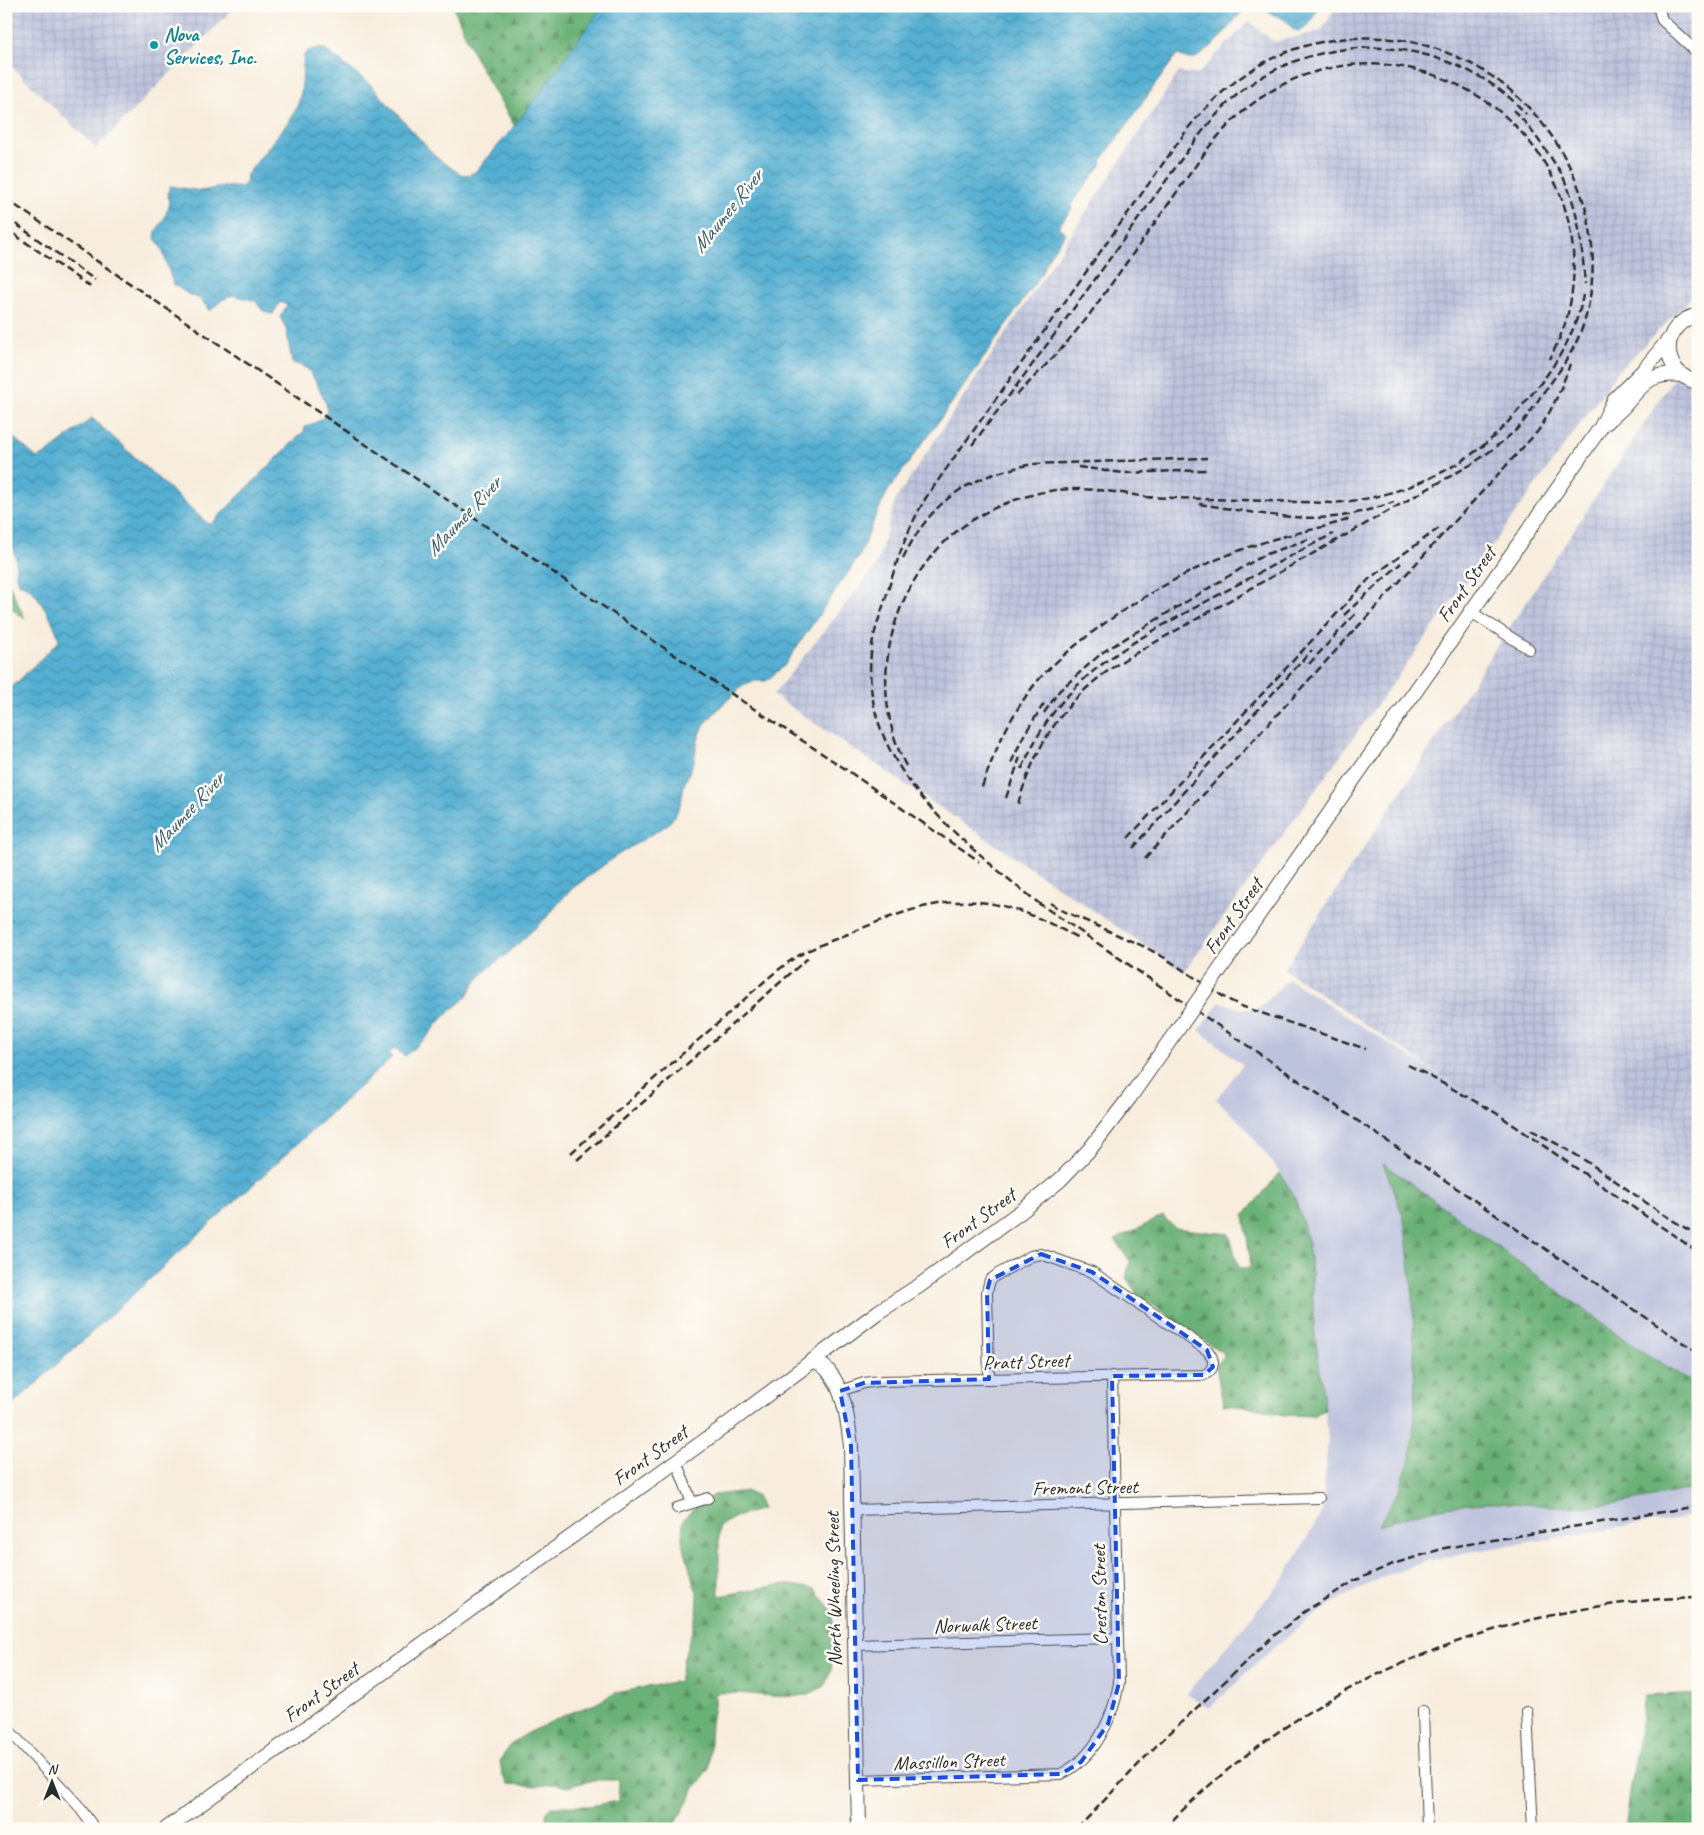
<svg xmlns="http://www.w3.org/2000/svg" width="1704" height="1835" font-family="Caveat,sans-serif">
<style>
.industrial{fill:url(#industrial-grid)}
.railway{fill:#bec3dd}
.forest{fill:url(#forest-firs);stroke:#4b6e51}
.water{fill:url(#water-waves);stroke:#406d7e}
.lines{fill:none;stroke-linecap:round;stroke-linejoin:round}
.street-casing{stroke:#4a4846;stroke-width:12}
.secondary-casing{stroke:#4a4846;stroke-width:16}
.street{stroke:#fff;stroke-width:10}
.secondary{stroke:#fff;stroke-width:14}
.rail{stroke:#2b2b2b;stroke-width:2.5;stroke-dasharray:8 4;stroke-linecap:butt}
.secondary-bridge-casing{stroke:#4a4846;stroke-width:16;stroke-linecap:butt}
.secondary-bridge{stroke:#fff;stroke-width:14}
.marked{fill:#1d4ed8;fill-opacity:0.2;stroke:#1d4ed8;stroke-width:4;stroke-dasharray:10 6;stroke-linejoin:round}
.culture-dot{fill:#0f9aa8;stroke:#fdfcf7;stroke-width:2}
.labels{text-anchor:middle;stroke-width:5;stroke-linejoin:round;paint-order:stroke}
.culture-label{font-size:20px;font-weight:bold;fill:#0d838f;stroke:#fdfcf7;text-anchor:start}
.street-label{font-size:20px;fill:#2b2b2b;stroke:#fdfcf7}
.water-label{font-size:21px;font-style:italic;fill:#3b606e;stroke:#fdfcf7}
</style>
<defs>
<pattern id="industrial-grid" width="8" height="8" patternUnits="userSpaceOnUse" patternTransform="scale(1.25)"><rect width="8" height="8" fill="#bec3dd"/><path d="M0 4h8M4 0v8" fill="none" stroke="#a3a8be"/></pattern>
<pattern id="forest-firs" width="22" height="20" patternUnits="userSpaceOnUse" patternTransform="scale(1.25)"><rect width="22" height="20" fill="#6bb177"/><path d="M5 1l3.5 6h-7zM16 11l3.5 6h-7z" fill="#589062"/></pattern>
<pattern id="water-waves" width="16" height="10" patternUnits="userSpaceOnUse" patternTransform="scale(1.25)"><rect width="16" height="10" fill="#54afd2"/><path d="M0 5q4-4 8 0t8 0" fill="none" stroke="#468fab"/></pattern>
</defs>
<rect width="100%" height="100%" fill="#fdfcf7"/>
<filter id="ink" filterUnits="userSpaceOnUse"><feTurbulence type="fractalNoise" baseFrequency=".02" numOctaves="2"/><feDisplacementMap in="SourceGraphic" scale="10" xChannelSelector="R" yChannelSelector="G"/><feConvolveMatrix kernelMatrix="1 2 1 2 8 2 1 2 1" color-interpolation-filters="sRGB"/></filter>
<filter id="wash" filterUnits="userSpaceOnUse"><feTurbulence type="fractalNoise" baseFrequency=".0096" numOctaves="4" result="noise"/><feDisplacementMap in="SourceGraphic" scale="20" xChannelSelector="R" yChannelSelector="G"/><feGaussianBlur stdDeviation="1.12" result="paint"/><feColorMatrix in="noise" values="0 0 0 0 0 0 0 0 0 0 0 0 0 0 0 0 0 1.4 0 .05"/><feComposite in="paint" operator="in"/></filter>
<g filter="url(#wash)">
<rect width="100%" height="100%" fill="#f8eddd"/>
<path class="industrial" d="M6,6H236L96,148L6,61Z
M1337,6H1698V291L1619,370L1184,972L773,695L876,566L896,499L1179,72L1197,75L1249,21L1274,42L1321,31Z
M1680,369L1698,376V1250L1284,969Z"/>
<path class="railway" d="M1288,979L1475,1098L1491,1080L1616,1168L1698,1232V1386L1631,1344L1383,1164L1404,1219L1413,1296L1415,1418L1410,1459L1399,1491L1379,1525L1421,1511L1455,1505L1491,1503L1558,1506L1663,1495L1698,1487V1515L1468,1552L1428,1561L1387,1575L1347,1595L1309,1619L1276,1646L1209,1708L1187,1693L1285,1577L1323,1510L1328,1437L1314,1327L1312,1273L1307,1237L1295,1198L1280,1173L1246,1128L1216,1099L1243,1065L1199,1030L1220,1002L1242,1009H1255L1265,1003Z"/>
<path class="forest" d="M453,6H603L552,79L515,127L476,60Z
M6,577L25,619L6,604Z
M1383,1163L1631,1344L1698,1386V1487C1663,1495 1628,1503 1593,1506C1558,1509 1524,1502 1490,1503C1447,1504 1418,1512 1378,1526L1399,1491L1410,1459L1415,1418L1413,1296L1404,1219Z
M1280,1173L1295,1198L1307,1237L1312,1273L1314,1327L1325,1409L1314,1416L1284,1415L1256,1408L1223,1405L1216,1366L1224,1354L1138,1295L1126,1278L1130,1261L1115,1240L1163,1216L1175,1228L1229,1234L1239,1268L1251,1267L1244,1215Z
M746,1491L757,1496L762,1509L736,1517L719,1526V1596L784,1584L815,1589L833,1612L834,1643L831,1671L824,1687C818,1689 812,1693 806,1695C777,1700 746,1691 716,1693L711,1724L709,1769L695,1788L673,1829H544L547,1811L552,1806H589L618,1801L619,1780H594L567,1787L554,1784L537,1786L508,1784L502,1775L500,1760L512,1743L526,1734L567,1714L595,1704L615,1693L679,1681L683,1661L697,1614L698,1594L694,1585L682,1539L683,1520L695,1507L714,1495Z
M1698,1693V1829H1625L1644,1696Z"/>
<path class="water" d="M603,6H1246C1235,19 1206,60 1189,59C1186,59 1182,56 1178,55L1175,57L1101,161L1102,164L1072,203L1071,210L1058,227L1066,233L1049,256L1041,274L972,375L888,491L875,517L860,555L784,666L766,681H754L745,684L722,705L704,725L698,740L694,761L684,785L681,802L675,816L667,825L616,856L569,891L546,918L506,955L487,969L474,984L467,996L442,1019L427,1037L405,1056L395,1048L388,1054L392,1057L6,1411V693L59,641C57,627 40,597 29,588C26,585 21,584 18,583C12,567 22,553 6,541V431L37,458L44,455L92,418L208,524H211L304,431L305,427C313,424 324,420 327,411C329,405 312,373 307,369C304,366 297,364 292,363L286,328L280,317L287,305L280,302L273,314C264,313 260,309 256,301L233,295L222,300L210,311L200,299L188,294L173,284L162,249L155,238L156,231L164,219L169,206L168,192L170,186L201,191L221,187H241L247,182L246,176L292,117C305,94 301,79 304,55C310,49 315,48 324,49L370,84L437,158L460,174L468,175L475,172C523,120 561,62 603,6Z
M1263,6H1320L1309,24L1300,31L1294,30L1284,19L1269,13Z"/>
</g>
<g filter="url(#ink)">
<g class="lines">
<defs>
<path id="street" d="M1658,6L1662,20L1698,53
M1471,612L1529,649
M840,1391L864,1383L879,1381C988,1379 1096,1376 1204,1375C1216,1369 1215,1359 1207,1350L1092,1272L1041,1254L1031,1256L998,1274L990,1280L987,1291L989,1379
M676,1461L692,1503
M677,1508L708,1498
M852,1510L1319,1498
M854,1645L1117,1638
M1423,1711L1427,1829
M1527,1712L1533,1829
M6,1727L77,1804L95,1829
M858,1780L1061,1774C1095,1758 1113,1718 1119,1683L1112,1376"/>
<path id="secondary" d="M1698,315C1659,323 1659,374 1698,382
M1607,422C1613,416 1620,411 1625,405C1644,383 1650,372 1682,375
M1221,968L1601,427L1615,399L1643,371L1671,337
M814,1360C819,1363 826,1367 829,1372C845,1391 848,1423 851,1446L859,1829
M166,1829L725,1426L878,1312L919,1286L1023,1210L1060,1180L1090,1149L1130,1097L1161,1053"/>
</defs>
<use href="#street" class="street-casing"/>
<use href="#secondary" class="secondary-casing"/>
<use href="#street" class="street"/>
<use href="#secondary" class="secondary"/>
<path class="rail" d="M1513,110C1525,121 1535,135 1545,149C1550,156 1555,164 1560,171C1579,206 1582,246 1585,284
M6,199L742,701L841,766L979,862
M6,217L95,280
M6,226L18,237L92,288
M1017,395L1062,348L1087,318L1209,147C1232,119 1256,97 1290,81C1395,34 1519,90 1560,194C1575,233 1578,276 1567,317C1563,332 1556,346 1550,359
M972,445C1017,385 1062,325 1106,264C1126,236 1147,207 1168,178C1187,151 1206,124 1230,101C1279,55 1353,38 1418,53C1458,62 1499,83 1526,114
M1078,467L1124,473L1208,470
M1145,497L1331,503C1385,500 1441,479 1484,445C1504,429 1520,408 1536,389C1558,362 1577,330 1583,295
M1199,504C1246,511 1294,522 1342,516C1359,513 1377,508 1394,502
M903,558C933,498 968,477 1033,464L1207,458
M1344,615L1401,563
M1309,664L1358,611
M1044,713L1059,691L1103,652L1252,562L1264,555L1312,538
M1011,763L1024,735L1045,702
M906,766C866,688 888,587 957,531C977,515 1002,503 1028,496C1069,483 1111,491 1152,498
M1022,769C1059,677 1127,645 1209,600C1250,578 1291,555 1333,534
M982,787C996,747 1013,709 1041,677C1058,659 1078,643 1098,628C1148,592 1200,563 1258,544C1288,534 1320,529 1350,519
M1006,798L1020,757
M1018,804C1037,739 1070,692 1129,657L1472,464C1488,453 1503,442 1517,429C1527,418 1535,405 1543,393C1562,369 1580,342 1587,312C1598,265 1593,218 1573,174C1525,67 1408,12 1295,49C1253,63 1217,93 1189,127L927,496C907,529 897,560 886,597C881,613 875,628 872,645C855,763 960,840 1041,905
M1128,838L1370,578L1442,526
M1133,848L1312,650
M1145,858L1538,431C1553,408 1561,390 1570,364
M1037,902L1698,1353
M1050,903L1061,910L1145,947L1165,958L1227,999L1241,1006L1366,1049
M1408,1065L1424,1073L1496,1113L1698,1252
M1531,1130C1554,1142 1576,1154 1598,1169C1631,1191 1662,1216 1698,1235
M571,1153C620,1109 669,1065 718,1023C743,1001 766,978 793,959C810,948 829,942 848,934C891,916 931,899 978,902C1016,905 1048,922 1080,939
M577,1160L808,958
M1077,1829L1157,1745L1270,1639L1304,1612L1354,1581L1393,1564L1445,1548L1698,1506
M1164,1829C1303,1683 1497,1604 1698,1597"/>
<defs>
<path id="secondary-bridge" d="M1161,1053L1221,968"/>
</defs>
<use href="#secondary-bridge" class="secondary-bridge-casing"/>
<use href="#secondary-bridge" class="secondary-bridge"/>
</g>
</g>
<path class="marked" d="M1041,1254L1092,1272L1207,1350L1213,1367L1204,1375L1112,1376L1119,1683L1108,1724L1081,1762L1061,1774L858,1780L851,1446L840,1391L864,1383L989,1379L987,1291L990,1280Z"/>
<circle class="culture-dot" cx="154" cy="45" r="5"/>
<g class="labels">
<g class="culture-label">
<text x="164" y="41">Nova<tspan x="164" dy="23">Services, Inc.</tspan></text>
</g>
<g class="street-label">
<text transform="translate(1466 584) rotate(-55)" y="7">Front Street</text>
<text transform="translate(1233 916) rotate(-55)" y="7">Front Street</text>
<text transform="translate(978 1218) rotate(-36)" y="7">Front Street</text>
<text transform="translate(1026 1361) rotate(-2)" y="7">Pratt Street</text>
<text transform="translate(650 1455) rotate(-36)" y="7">Front Street</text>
<text transform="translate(1085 1487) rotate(-1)" y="7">Fremont Street</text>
<text transform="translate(833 1589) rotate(-91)" y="7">North Wheeling Street</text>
<text transform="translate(1099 1595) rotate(-91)" y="7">Creston Street</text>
<text transform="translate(985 1624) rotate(-2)" y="7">Norwalk Street</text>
<text transform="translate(321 1692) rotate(-36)" y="7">Front Street</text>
<text transform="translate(949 1761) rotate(-2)" y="7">Massillon Street</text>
</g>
<g class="water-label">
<text transform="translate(727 211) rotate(-51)" y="7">Maumee River</text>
<text transform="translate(463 516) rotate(-47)" y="7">Maumee River</text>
<text transform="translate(186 812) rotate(-47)" y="7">Maumee River</text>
</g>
</g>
<rect width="1704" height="1835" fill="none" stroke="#fdfcf7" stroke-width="25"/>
<g transform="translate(52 1782)" stroke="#fdfcf7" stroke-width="4" paint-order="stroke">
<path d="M0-4L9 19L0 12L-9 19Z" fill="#2b2b2b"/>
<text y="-8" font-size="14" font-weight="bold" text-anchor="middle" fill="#2b2b2b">N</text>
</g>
</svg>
